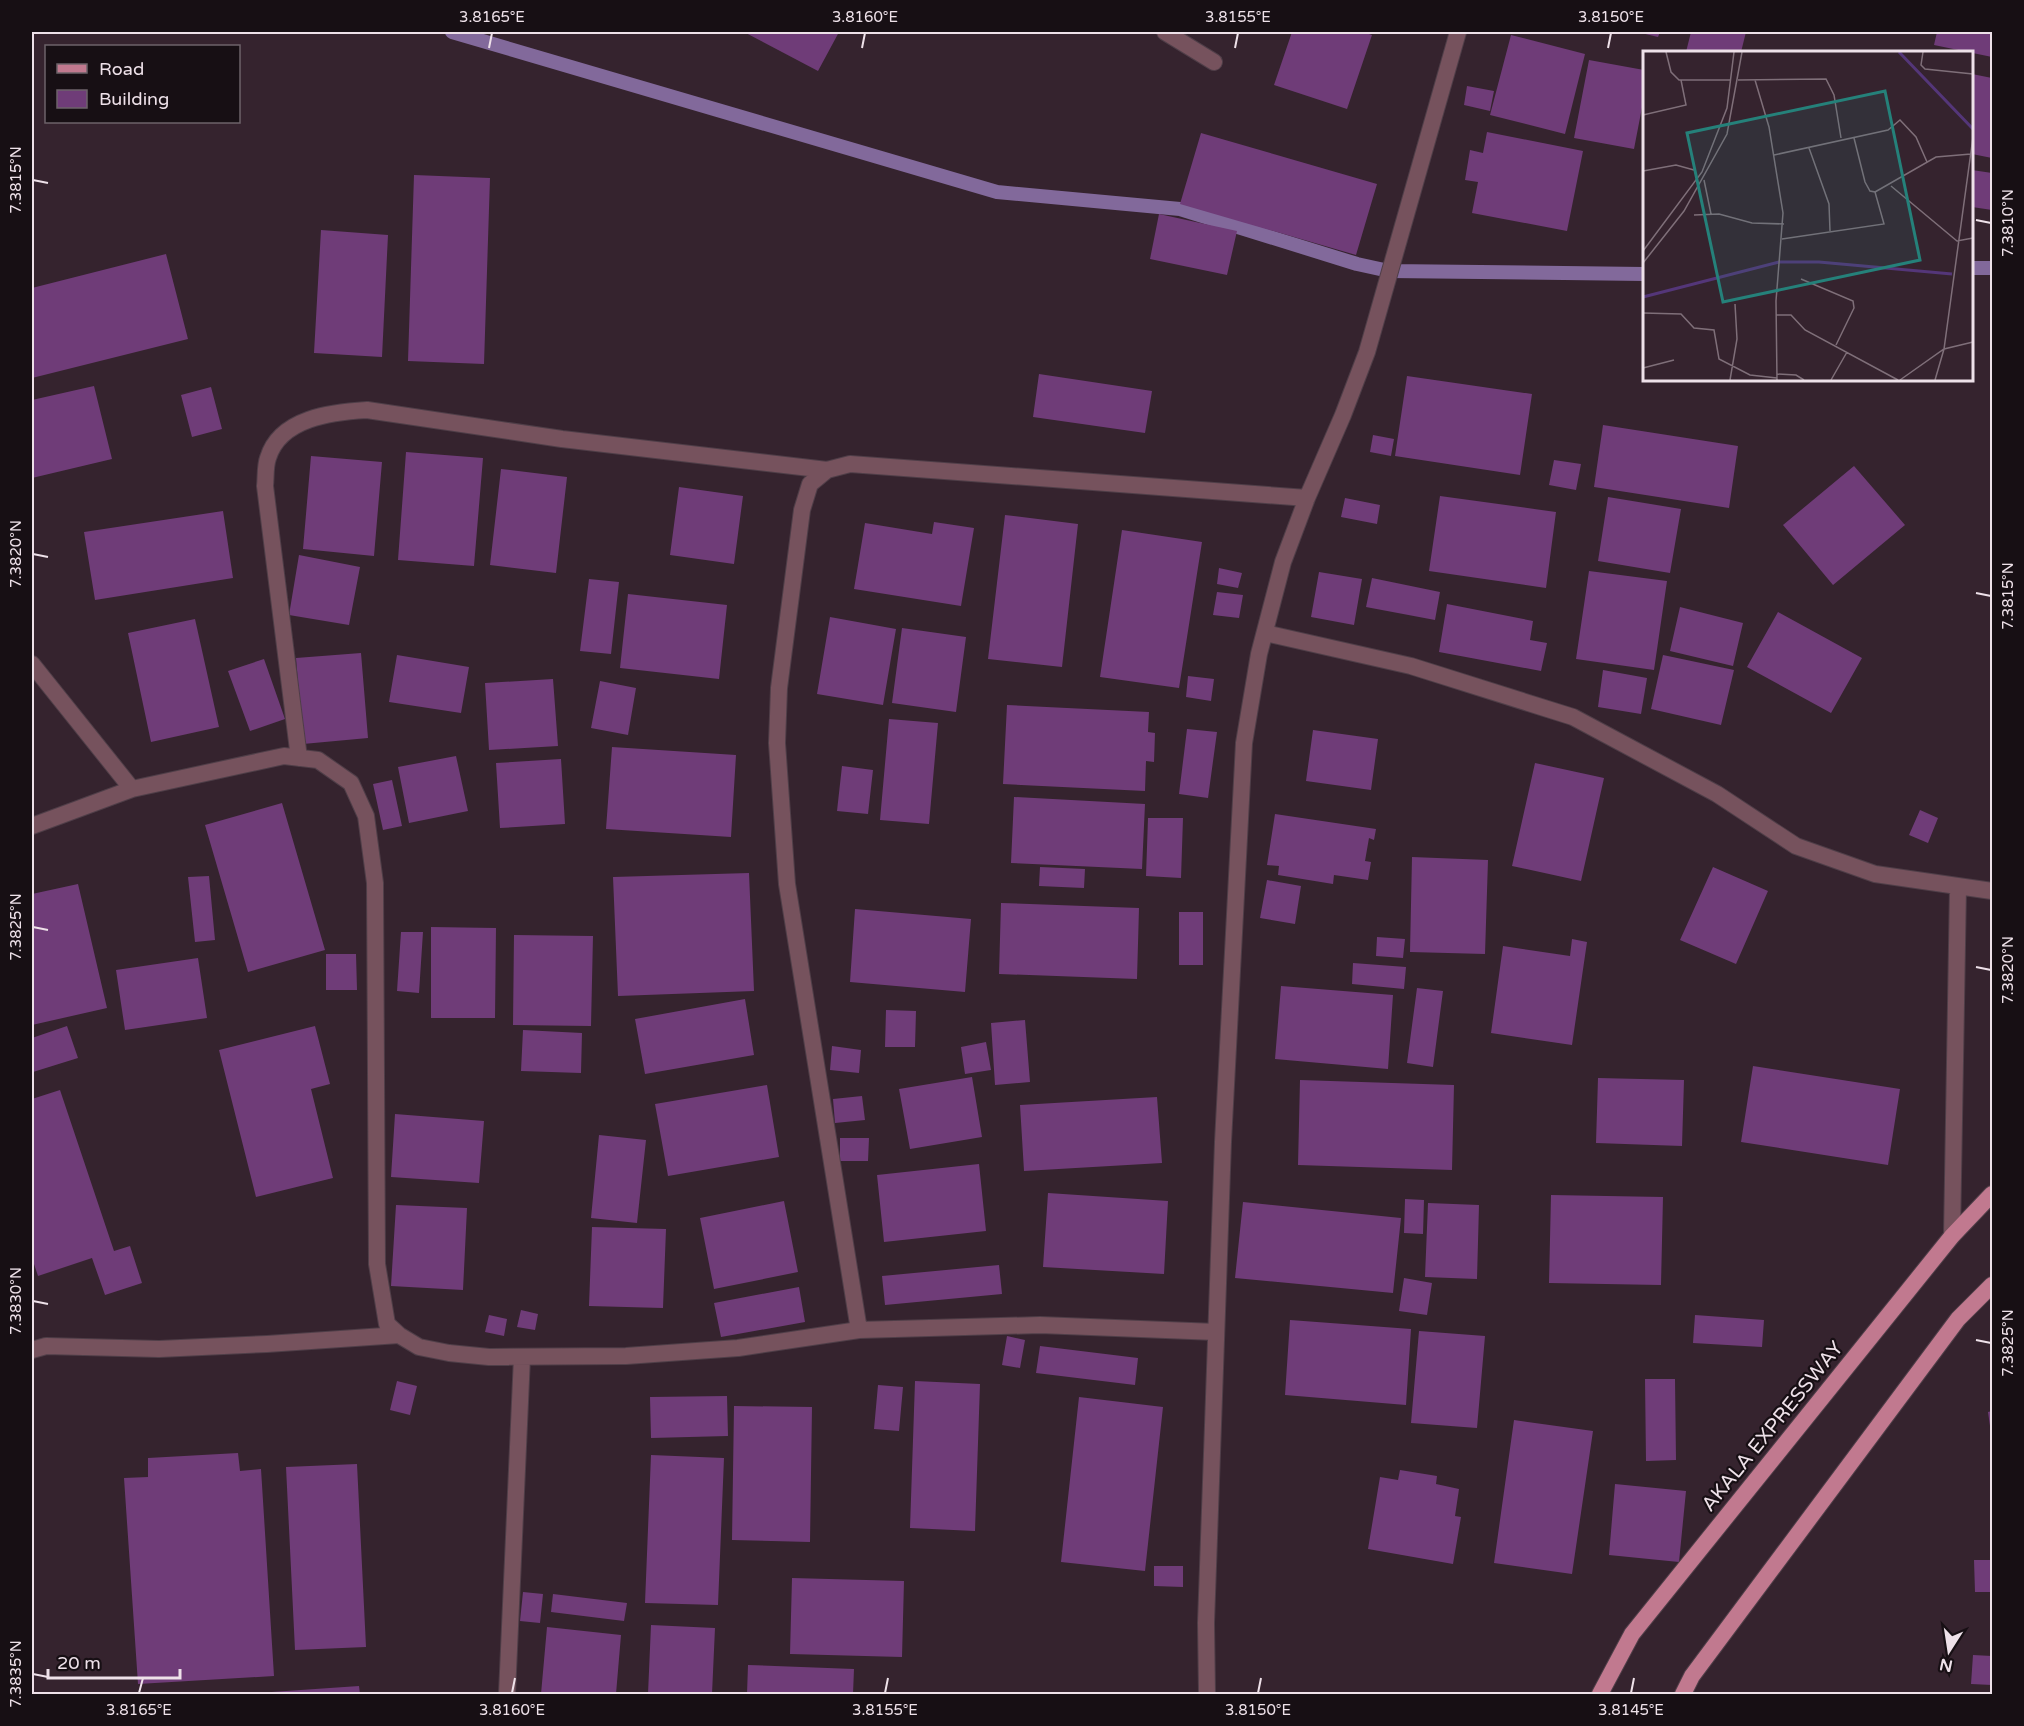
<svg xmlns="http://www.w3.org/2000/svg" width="2024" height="1726" font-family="'Varela Round',sans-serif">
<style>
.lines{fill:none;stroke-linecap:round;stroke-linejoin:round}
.stream{stroke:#82699b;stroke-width:14}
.building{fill:#6f3c78}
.minor-casing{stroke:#4f3e48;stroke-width:18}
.primary-casing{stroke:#4f3e48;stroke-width:18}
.minor{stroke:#76525d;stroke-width:16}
.primary{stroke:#c1798f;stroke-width:16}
.ticks{fill:none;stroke:#eee1e9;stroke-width:2}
.labels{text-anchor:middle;stroke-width:4.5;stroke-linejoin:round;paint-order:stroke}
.street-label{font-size:20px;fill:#eee1e9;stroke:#170f14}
.inset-river{fill:none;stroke:#543679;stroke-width:3}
.inset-road{fill:none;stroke:#7f6f79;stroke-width:1.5}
.view{fill:#25817a;fill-opacity:0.15;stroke:#25817a;stroke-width:3}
.inset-edge{fill:none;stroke:#eee1e9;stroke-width:3}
.neatline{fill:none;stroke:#eee1e9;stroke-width:2}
.ticks-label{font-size:15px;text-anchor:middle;fill:#eee1e9}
</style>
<rect width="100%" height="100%" fill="#35232e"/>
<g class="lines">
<path class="stream" d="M452,32L997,192L1180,209L1357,264L1389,271L1644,274
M1972,268H1992"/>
</g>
<path class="building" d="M744,32H839L818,71Z
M1292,32H1363L1372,35L1347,109L1274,85Z
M1637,32H1660L1658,37Z
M1691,32H1746L1741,52H1686Z
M1937,32H1992V57L1934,45Z
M1511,35L1585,54L1565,134L1490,115Z
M1589,60L1644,70V97L1634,149L1574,138Z
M1972,74L1992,78V158L1972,154Z
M1467,86L1494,91L1490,111L1464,105Z
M1487,132L1583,151L1567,231L1472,213L1478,182L1465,180L1470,150L1483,153Z
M1201,133L1377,184L1356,255L1180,204Z
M1972,170L1992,173V210L1972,207Z
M414,175L490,178L484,364L408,361Z
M1159,214L1237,231L1227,275L1150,259Z
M321,230L388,235L382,357L314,353Z
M166,254L188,339L32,378V288Z
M1039,374L1152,391L1145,433L1033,417Z
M1407,376L1532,394L1520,475L1395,456Z
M94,386L112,459L32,478V400Z
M211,387L222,429L192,437L181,395Z
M1603,425L1738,446L1729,508L1594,487Z
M1373,435L1394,439L1391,456L1370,452Z
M406,452L483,458L474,566L398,560Z
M311,456L382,462L374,556L303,549Z
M1554,460L1581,464L1576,490L1549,485Z
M1854,466L1905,525L1833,585L1783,525Z
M501,469L567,477L556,573L490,565Z
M679,487L743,496L734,564L670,555Z
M1440,496L1556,512L1546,588L1429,571Z
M1608,497L1681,509L1670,573L1598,561Z
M1345,498L1380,505L1377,524L1341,517Z
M223,511L233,578L95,600L84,532Z
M1005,515L1078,524L1062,667L988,659Z
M934,522L974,528L961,606L854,589L865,523L932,534Z
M1122,530L1202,542L1179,688L1100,677Z
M299,555L360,567L349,625L289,615Z
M1219,568L1242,573L1238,588L1217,584Z
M1589,571L1667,581L1654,670L1576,659Z
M1319,572L1362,579L1354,625L1311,617Z
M1372,578L1440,592L1435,620L1366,607Z
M589,579L619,582L611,654L580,651Z
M1217,592L1243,595L1239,618L1213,615Z
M628,594L727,605L719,679L620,668Z
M1447,604L1533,621L1530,640L1547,643L1541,671L1439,652Z
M1680,607L1743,623L1733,666L1670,651Z
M1778,612L1862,658L1831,713L1747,667Z
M830,617L896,629L883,705L817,694Z
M195,619L219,727L151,742L128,633Z
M902,628L966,637L956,712L892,703Z
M361,653L368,738L303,744L296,658Z
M397,655L469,667L461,713L389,702Z
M1663,655L1734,670L1721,725L1651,709Z
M264,659L285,719L250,731L228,671Z
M1603,670L1647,678L1641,714L1598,707Z
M1188,676L1214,679L1211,701L1186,697Z
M553,679L558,746L489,750L485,683Z
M600,681L636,688L628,735L591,728Z
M1007,705L1149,712L1148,732L1155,733L1154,762L1146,761L1145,791L1003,784Z
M889,719L938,723L929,824L880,820Z
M1187,729L1217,732L1208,798L1179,794Z
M1313,730L1378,739L1371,790L1306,781Z
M612,747L736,755L731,837L606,829Z
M456,756L468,811L409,823L398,767Z
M561,759L565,824L500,828L496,763Z
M1535,763L1604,778L1581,881L1512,866Z
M842,766L873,770L868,814L837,811Z
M392,780L402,826L383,830L373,784Z
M1014,797L1145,804L1142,869L1011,863Z
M282,803L325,950L248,972L205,825Z
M1920,810L1938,818L1928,843L1909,835Z
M1275,814L1376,829L1374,840L1369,838L1365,861L1371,862L1368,880L1334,875L1333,884L1278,875L1279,866L1267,865Z
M1148,818H1183L1181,878L1146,876Z
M1412,857L1488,860L1485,954L1410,952Z
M1040,867L1085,869L1084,888L1039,886Z
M1713,867L1768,891L1736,964L1680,940Z
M749,873L754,991L618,996L613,877Z
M209,876L215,940L195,942L188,877Z
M1267,880L1301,886L1295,924L1260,918Z
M78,884L107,1008L32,1025V894Z
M1001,903L1139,908L1137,979L999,974Z
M855,909L971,919L965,992L850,982Z
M1179,912H1203V965H1179Z
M431,927L496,928L495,1018H431Z
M401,932H423L419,993L397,991Z
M514,935L593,936L591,1026L513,1025Z
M1377,937L1405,939L1403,958L1376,956Z
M1572,939L1587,942L1572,1045L1491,1033L1503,946L1570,956Z
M326,954H356L357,990H326Z
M198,958L207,1018L125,1030L116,970Z
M1353,963L1406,967L1404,989L1352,984Z
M1281,986L1393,995L1388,1069L1275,1059Z
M1417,988L1443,991L1433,1067L1407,1063Z
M745,999L754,1055L645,1074L635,1019Z
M886,1010L916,1011L915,1047H885Z
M1025,1020L1030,1082L995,1085L991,1023Z
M67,1026L78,1058L33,1072L32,1038Z
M315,1026L330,1084L311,1089L333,1178L256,1197L219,1050Z
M523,1030L582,1033L581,1073L521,1071Z
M986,1042L991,1070L965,1074L961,1047Z
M832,1046L861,1050L859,1073L830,1070Z
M1753,1066L1900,1089L1888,1165L1741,1142Z
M972,1077L982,1137L910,1149L899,1089Z
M1598,1078L1684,1080L1682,1146L1596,1143Z
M1300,1080L1454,1085L1452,1170L1298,1165Z
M767,1085L779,1157L668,1176L655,1104Z
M60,1090L114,1251L130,1246L142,1283L105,1295L92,1258L38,1276L32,1258V1099Z
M862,1096L865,1120L835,1123L833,1099Z
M1157,1097L1162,1163L1024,1171L1020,1105Z
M395,1114L484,1121L479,1183L391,1177Z
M599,1135L646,1140L637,1223L591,1218Z
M840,1138H869L868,1161H840Z
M979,1164L986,1231L884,1242L877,1175Z
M1048,1193L1168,1201L1164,1274L1043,1267Z
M1551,1195L1663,1197L1661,1285L1549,1283Z
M1405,1199L1424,1200L1423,1234L1404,1233Z
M784,1201L798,1272L714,1289L700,1218Z
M1243,1202L1401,1218L1393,1293L1235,1278Z
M1428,1203L1479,1205L1477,1279L1425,1277Z
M396,1205L467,1208L463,1290L391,1286Z
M592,1227L666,1229L663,1308L589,1306Z
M999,1265L1002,1294L885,1305L882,1276Z
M1404,1278L1432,1283L1427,1315L1399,1311Z
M799,1287L805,1322L721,1337L714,1303Z
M521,1310L538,1314L535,1330L517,1327Z
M489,1315L507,1319L504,1336L485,1332Z
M1695,1315L1764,1320L1762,1347L1693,1343Z
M1290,1320L1411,1329L1406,1405L1285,1395Z
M1419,1331L1485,1336L1477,1428L1411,1423Z
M1007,1336L1025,1340L1020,1368L1002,1365Z
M1040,1346L1138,1358L1135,1385L1036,1373Z
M1645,1379H1675L1676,1460L1646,1461Z
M397,1381L417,1386L410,1415L390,1410Z
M915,1381L980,1384L975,1531L910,1528Z
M878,1385L903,1387L899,1431L874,1429Z
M727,1396L728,1436L651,1438L650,1397Z
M1079,1397L1163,1407L1145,1571L1061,1562Z
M734,1406L812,1407L810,1542L732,1540Z
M1992,1411V1433H1991L1988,1412Z
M1514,1420L1593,1431L1572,1574L1494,1563Z
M238,1453L240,1471L261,1469L274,1676L138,1684L124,1478L148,1477V1458Z
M651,1455L724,1458L718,1605L645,1603Z
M357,1464L366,1647L295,1650L286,1467Z
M1400,1470L1437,1476L1436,1484L1459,1489L1455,1516L1461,1517L1453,1564L1368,1549L1380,1477L1398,1480Z
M1615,1484L1686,1491L1679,1562L1609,1555Z
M1974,1560H1992V1592H1975Z
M1154,1566H1183V1587L1154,1586Z
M792,1578L904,1581L902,1657L790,1654Z
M523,1592L543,1594L540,1623L520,1621Z
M553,1594L627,1603L624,1621L551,1612Z
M651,1625L715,1628L712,1694H648Z
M547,1627L621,1635L616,1694H541Z
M1973,1655L1992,1656V1685L1971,1684Z
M748,1665L854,1669L853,1694H747Z
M359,1686L360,1694H257V1693Z"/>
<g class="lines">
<defs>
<path id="minor" d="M1165,32L1214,62
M827,470L810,484L802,510L779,688L777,743L787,884L859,1330
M1265,633L1411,666L1573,717L1717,794L1796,846L1875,874L1992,891
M32,664L132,789
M299,758L265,486C266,477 265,466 268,458C280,418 332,412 367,410L562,439L827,470L850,464L1307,498
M32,826L132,789L284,756L318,760L351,783L366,816L375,883L377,1264L387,1324L399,1335L419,1347L449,1353L489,1357L626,1356L738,1348L859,1330L1040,1325L1216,1332
M1952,1236L1958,887
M32,1350L46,1346L159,1349L267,1344L399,1335
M507,1694L522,1357
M1207,1694L1206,1623L1223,1142L1244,743L1259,654L1283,562L1307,498L1343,415L1367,352L1458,32"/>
<path id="primary" d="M1600,1694L1632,1634L1952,1236L1992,1194
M1683,1694L1692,1676L1958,1319L1992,1285"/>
</defs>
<use href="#minor" class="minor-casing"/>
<use href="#primary" class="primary-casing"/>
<use href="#minor" class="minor"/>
<use href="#primary" class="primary"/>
</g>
<path class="ticks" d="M489,48L492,33M862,48L865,33M1235,48L1238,33M1608,48L1611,33M33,180L48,183M1976,220L1991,223M33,554L48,557M1976,593L1991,596M33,927L48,930M1976,967L1991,970M33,1301L48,1304M1976,1340L1991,1343M33,1674L48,1677M139,1693L143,1678M512,1693L515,1678M885,1693L888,1678M1258,1693L1261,1678M1631,1693L1634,1678"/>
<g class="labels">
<g class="street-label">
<text transform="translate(1772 1426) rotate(-51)" y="7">AKALA EXPRESSWAY</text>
</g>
</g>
<g transform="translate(1643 51)">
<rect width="330" height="330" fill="#35232e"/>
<path class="inset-river" d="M256,1L330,78M0,246L136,211H176L309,223"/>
<path class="inset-road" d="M23,1L28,21L36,29H88M280,1L278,14L282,18L330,23M95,29L183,28L191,44L198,87M112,29L126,76L140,162L133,250L134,329M0,64L43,54L38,29M166,97L186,153L187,180M131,104L245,79L257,69L273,86L284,111M0,120L33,114L51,119M61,129L68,163M248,135L314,190L330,187M232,141L293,106L328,103M0,155V182M51,164L76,163L109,172L141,173M139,188L241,173L232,141L227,140L222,131L211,87M0,200L59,121L84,57L91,1M0,212L41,160L84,83L99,1M158,228L210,250L211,257L193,294M0,262L38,263L51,277L71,279L76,308L107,324L134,327M133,264H148L162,279L255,329M0,317L31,309M134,323L153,324L161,329M87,329L94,288L92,253M188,329L204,301M257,329L301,298L330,291M292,329L301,298L330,86"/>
<path class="view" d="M242,40L277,209L80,251L44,82Z"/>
<rect width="330" height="330" class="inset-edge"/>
</g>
<rect width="2024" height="1726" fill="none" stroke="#170f14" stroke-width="66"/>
<rect x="45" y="45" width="195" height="78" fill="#170f14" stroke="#6d6369" stroke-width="1.5"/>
<rect x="57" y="64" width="30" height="9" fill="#c1798f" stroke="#6d6369" stroke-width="1.5"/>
<text x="99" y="75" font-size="18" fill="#eee1e9">Road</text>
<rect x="57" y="90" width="30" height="18" fill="#6f3c78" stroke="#6d6369" stroke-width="1.5"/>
<text x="99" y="105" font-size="18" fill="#eee1e9">Building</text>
<g transform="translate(1949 1651) rotate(192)" stroke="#170f14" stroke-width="4.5" paint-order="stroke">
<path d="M0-4.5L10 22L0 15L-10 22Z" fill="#eee1e9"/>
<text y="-9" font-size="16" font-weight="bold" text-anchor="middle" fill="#eee1e9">N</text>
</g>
<path d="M48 1669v9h132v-9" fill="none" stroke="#eee1e9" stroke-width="3"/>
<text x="57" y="1669" font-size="18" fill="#eee1e9" stroke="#170f14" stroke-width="4.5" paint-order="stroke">20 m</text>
<rect x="33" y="33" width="1958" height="1660" class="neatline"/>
<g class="ticks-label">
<text x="492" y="22">3.8165°E</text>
<text x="865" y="22">3.8160°E</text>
<text x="1238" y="22">3.8155°E</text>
<text x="1611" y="22">3.8150°E</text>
<text transform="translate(16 180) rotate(-90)" y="5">7.3815°N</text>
<text transform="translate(2008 223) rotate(-90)" y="5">7.3810°N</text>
<text transform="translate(16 554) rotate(-90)" y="5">7.3820°N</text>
<text transform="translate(2008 596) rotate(-90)" y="5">7.3815°N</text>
<text transform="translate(16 927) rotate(-90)" y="5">7.3825°N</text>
<text transform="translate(2008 970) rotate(-90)" y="5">7.3820°N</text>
<text transform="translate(16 1301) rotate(-90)" y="5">7.3830°N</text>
<text transform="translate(2008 1343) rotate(-90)" y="5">7.3825°N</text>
<text transform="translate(16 1674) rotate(-90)" y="5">7.3835°N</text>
<text x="139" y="1715">3.8165°E</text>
<text x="512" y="1715">3.8160°E</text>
<text x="885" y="1715">3.8155°E</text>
<text x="1258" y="1715">3.8150°E</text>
<text x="1631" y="1715">3.8145°E</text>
</g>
</svg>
